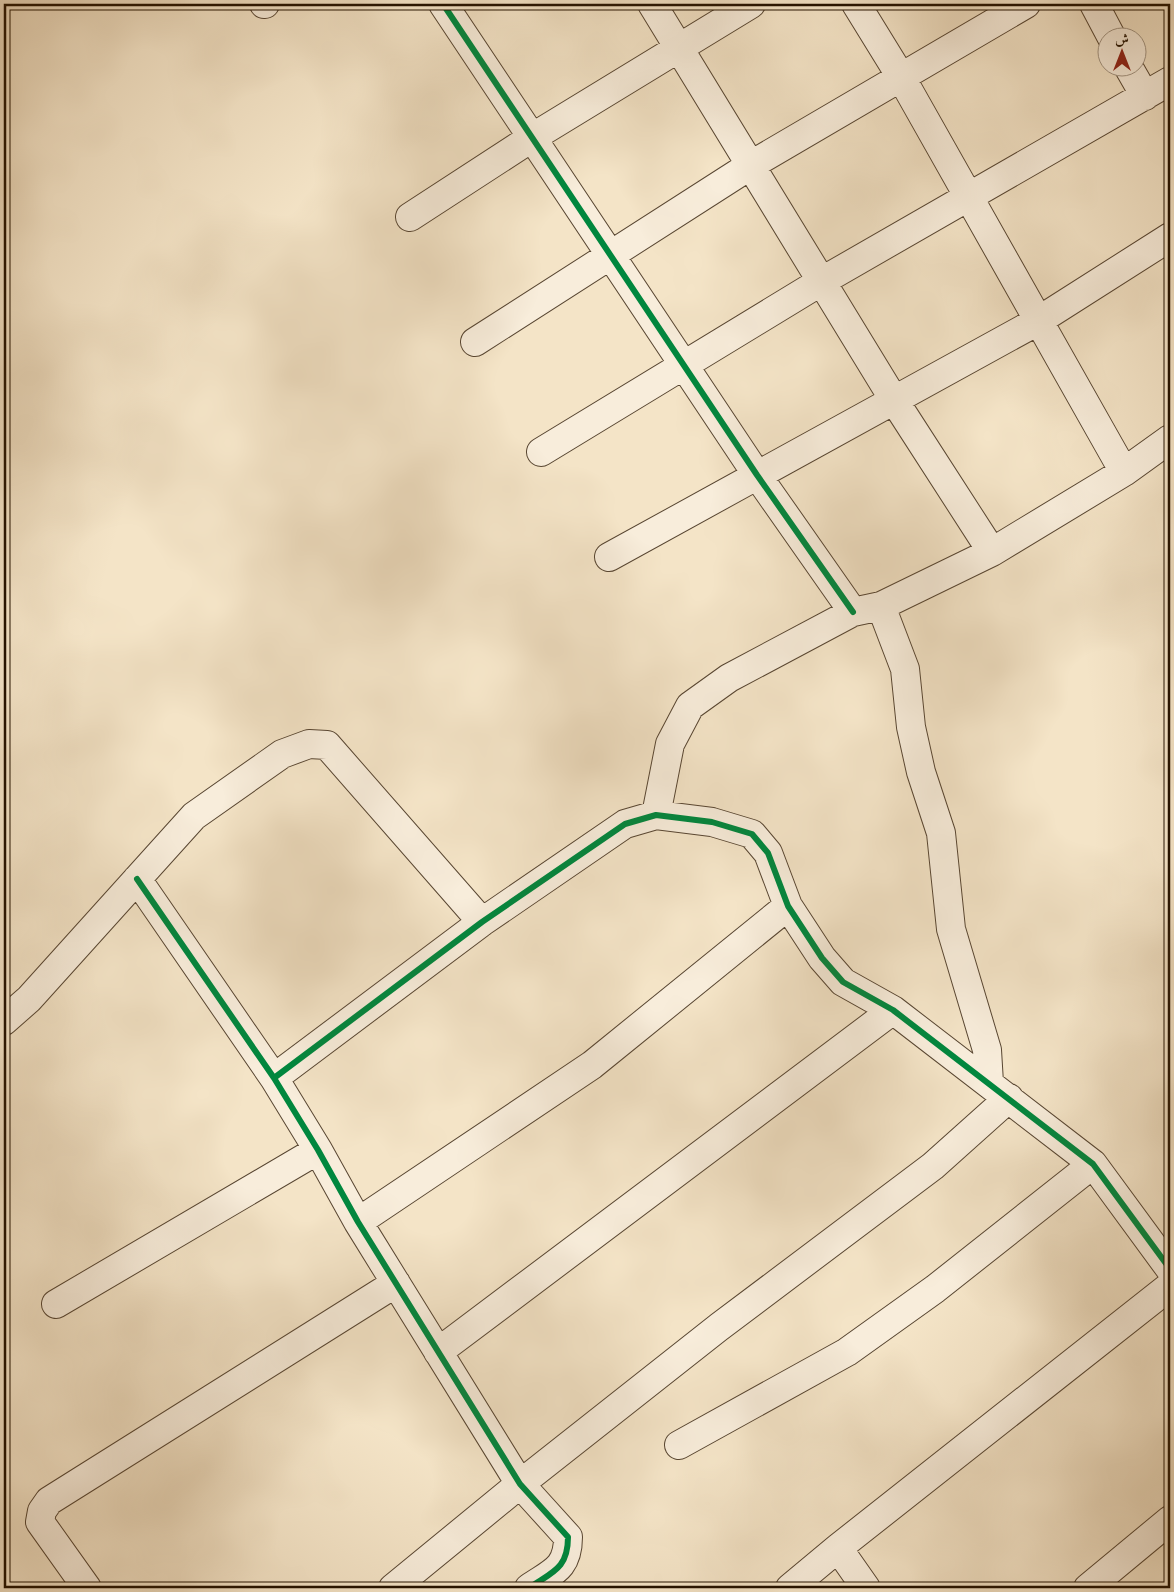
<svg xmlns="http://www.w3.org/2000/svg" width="1174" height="1592" font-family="'Sorts Mill Goudy',Amiri,serif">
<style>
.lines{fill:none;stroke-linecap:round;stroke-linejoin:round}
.minor-casing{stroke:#584632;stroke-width:30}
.minor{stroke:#f8eddb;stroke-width:28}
.cycleway-casing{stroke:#f8eddb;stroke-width:9}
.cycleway{stroke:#00873e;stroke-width:6}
</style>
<rect width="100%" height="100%" fill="#f4e4c7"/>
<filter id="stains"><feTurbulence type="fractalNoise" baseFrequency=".004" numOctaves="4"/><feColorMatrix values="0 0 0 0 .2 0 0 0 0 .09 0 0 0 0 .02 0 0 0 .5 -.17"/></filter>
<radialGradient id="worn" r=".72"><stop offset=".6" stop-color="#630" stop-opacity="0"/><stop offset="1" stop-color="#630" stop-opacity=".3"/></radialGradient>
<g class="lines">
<defs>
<path id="minor" d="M264,4H265
M443,4L757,475L853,612
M652,4L894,400L992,552
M856,4L901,77L1124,472
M1094,4L1112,38
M1129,68L1145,96
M410,217L533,137L751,4
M475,342L751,165L1026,4
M541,452L822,281L1170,81
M609,557L1038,321L1170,237
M881,606L905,669L911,727L921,772L941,833L951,929L987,1050L989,1083
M656,815L670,744L690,706L729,678L853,612L881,606L992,552L1124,472L1170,439
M137,879L274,1078L318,1150L358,1222L520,1484L568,1537C568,1569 552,1572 529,1588
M4,1021L29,999L194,816L282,754L309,744L327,745L482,922
M274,1078L482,922L625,824L656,815L712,822L752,834L768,853L788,906L822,958L843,982L893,1010L1093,1164L1170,1269
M358,1222L592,1065L788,906
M56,1304L318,1150
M438,1352L893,1010
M679,1445L847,1352L935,1289L1093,1164
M838,1548L866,1588
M87,1588L40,1522L42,1511L49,1501L396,1283
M393,1588L520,1484L719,1327L933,1166L1009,1098
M790,1588L838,1548L1170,1286
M1088,1588L1170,1520"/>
</defs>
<use href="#minor" class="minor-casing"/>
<use href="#minor" class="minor"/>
<defs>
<path id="cycleway" d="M443,4L757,475L853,612
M137,879L274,1078L318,1150L358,1222L520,1484L568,1537C568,1569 552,1572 529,1588
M274,1078L482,922L625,824L656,815L712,822L752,834L768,853L788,906L822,958L843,982L893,1010L1093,1164L1170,1269"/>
</defs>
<use href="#cycleway" class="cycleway-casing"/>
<use href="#cycleway" class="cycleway"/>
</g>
<rect width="1174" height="1592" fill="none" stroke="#f4e4c7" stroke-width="20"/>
<rect x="5" y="5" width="1164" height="1582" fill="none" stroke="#241200" stroke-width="2.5"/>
<rect x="10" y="10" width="1154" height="1572" fill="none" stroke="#241200"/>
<g transform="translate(1122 52)"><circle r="24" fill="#f8eddb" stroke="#a39583"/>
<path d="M0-4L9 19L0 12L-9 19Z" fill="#8f2418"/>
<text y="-8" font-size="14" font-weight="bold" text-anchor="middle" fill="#241200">ش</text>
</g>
<rect width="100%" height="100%" filter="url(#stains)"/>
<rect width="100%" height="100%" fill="url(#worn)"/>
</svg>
